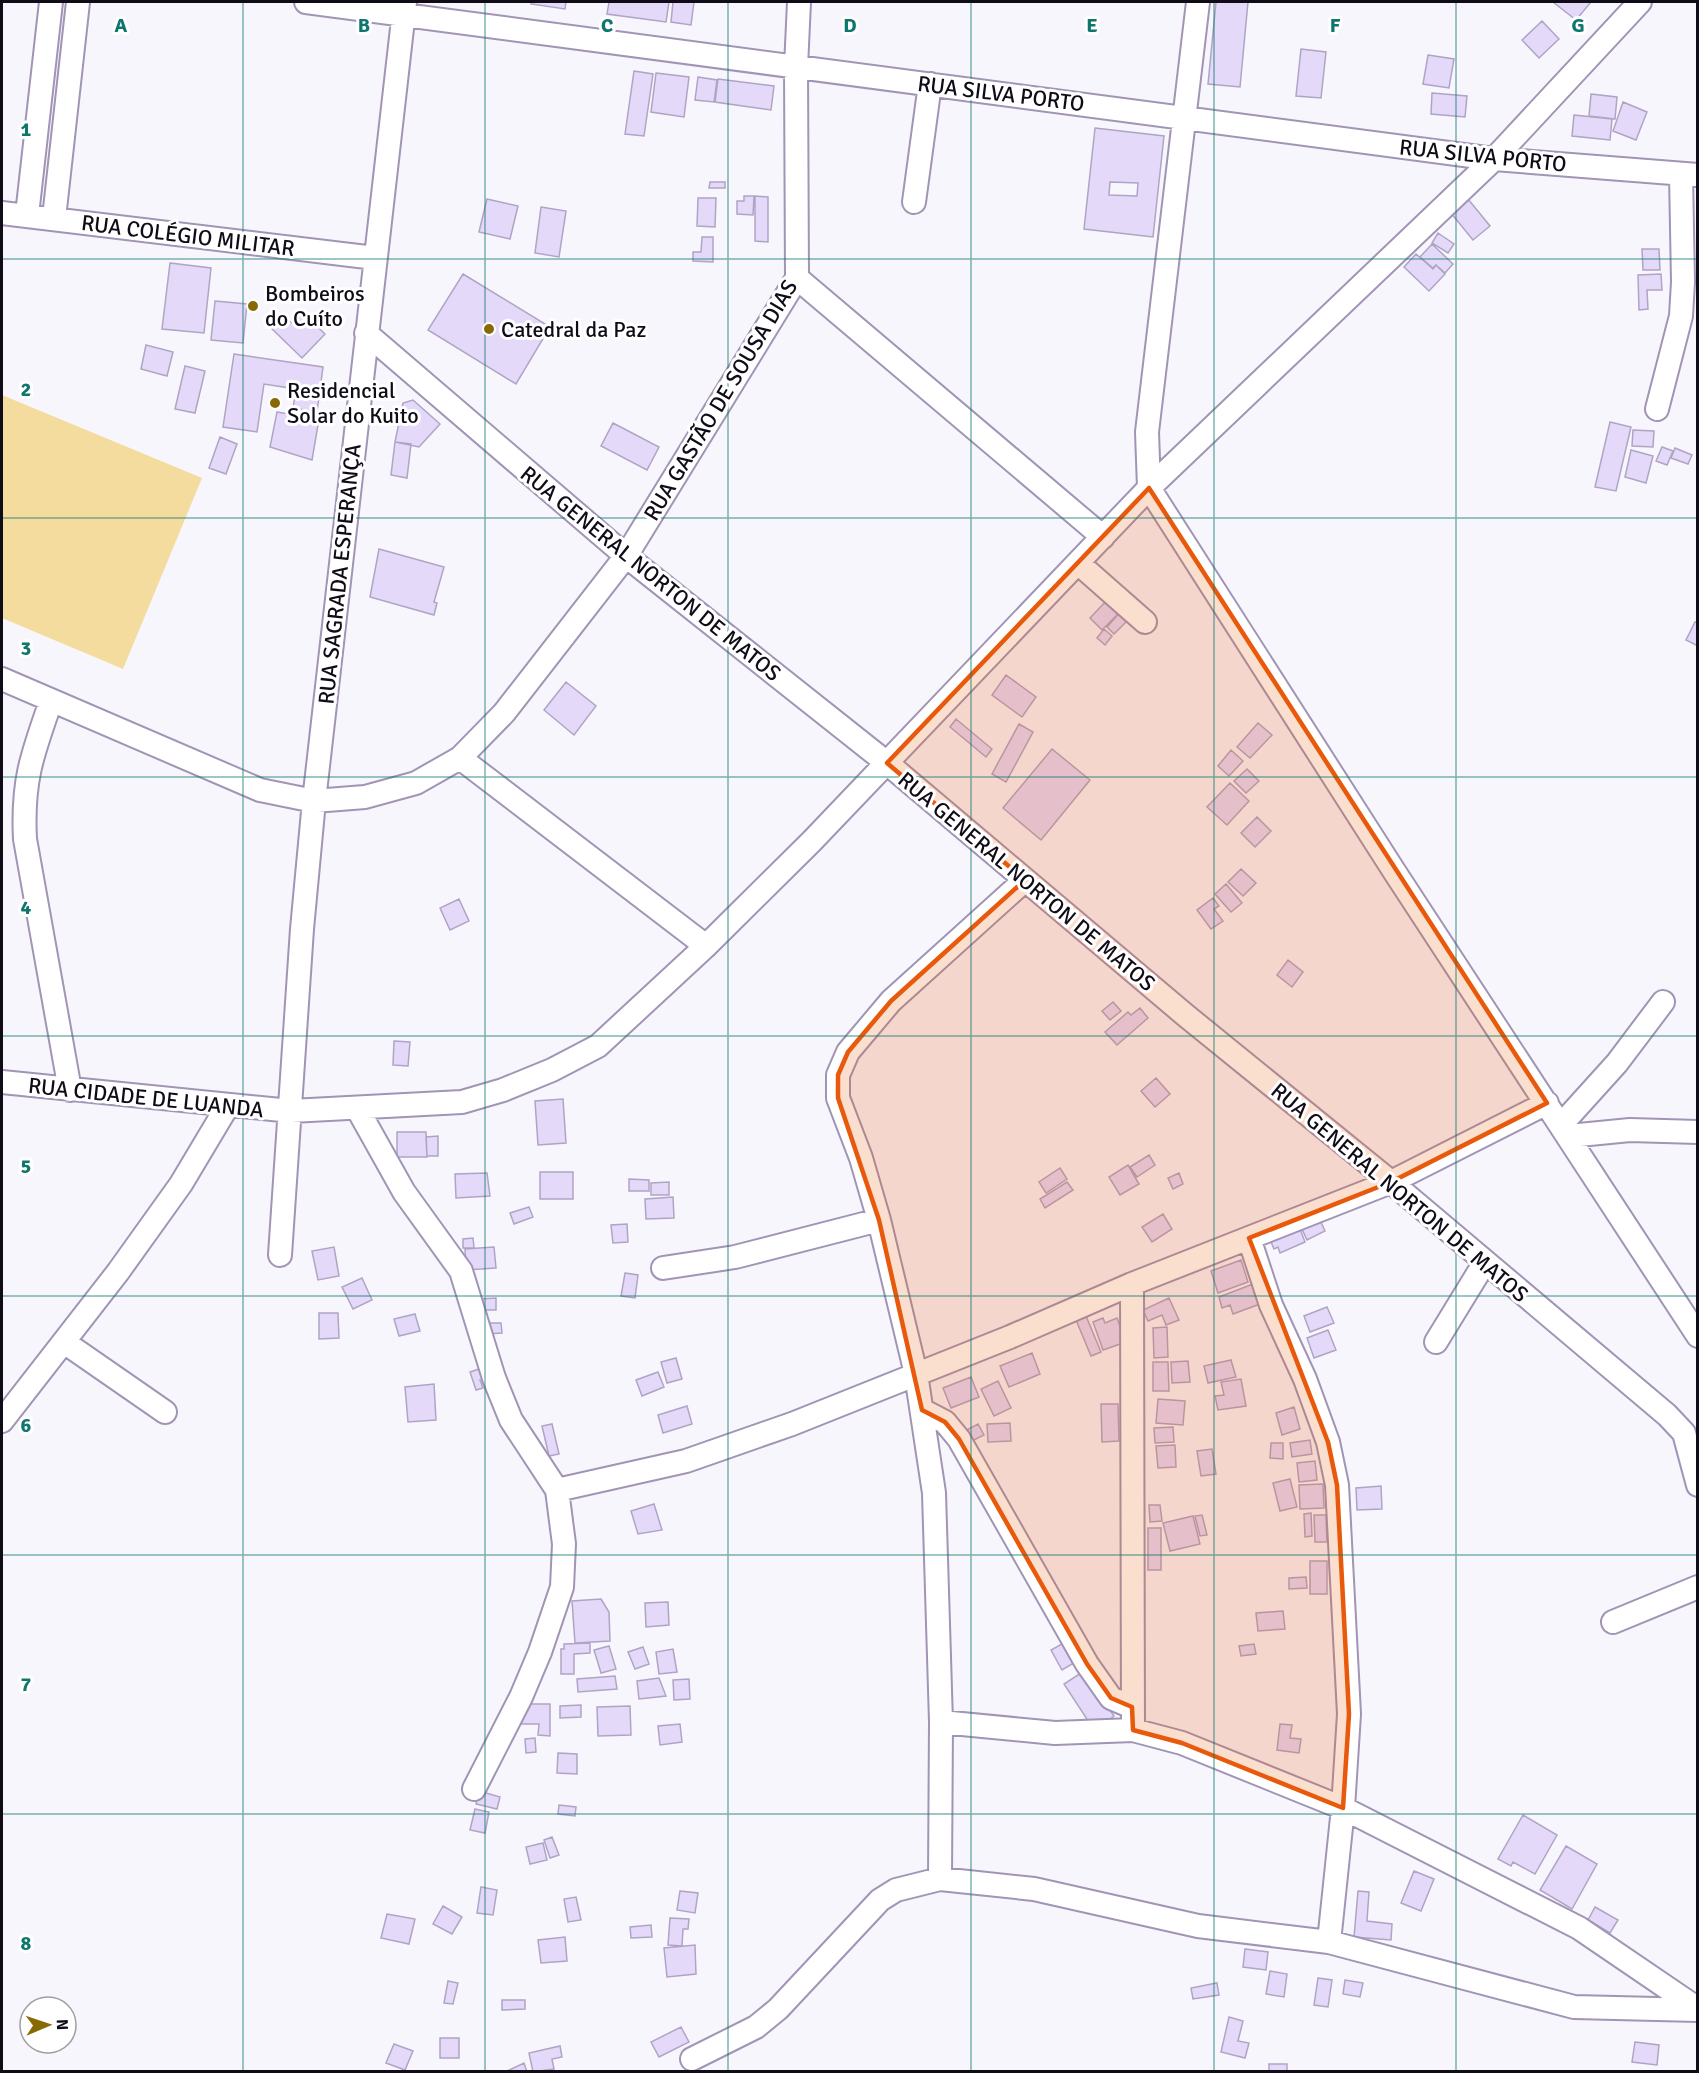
<svg xmlns="http://www.w3.org/2000/svg" width="1699" height="2073" font-family="Signika,sans-serif">
<style>
.green{fill:#f4db9e}
.building{fill:#e5d9fa;stroke:#b0a4c5;stroke-width:1.5;fill-rule:evenodd}
.lines{fill:none;stroke-linecap:round;stroke-linejoin:round}
.minor-casing{stroke:#a194b5;stroke-width:26}
.minor{stroke:#fff;stroke-width:22}
.marked{fill:#e8590c;fill-opacity:0.2;stroke:#e8590c;stroke-width:4.5;stroke-linejoin:round}
.grid{fill:none;stroke:#0f766e;stroke-width:1.5;stroke-opacity:0.55}
.poi-dot{fill:#876905;stroke:#fff;stroke-width:2}
.labels{text-anchor:middle;stroke-width:6;stroke-linejoin:round;paint-order:stroke}
.street-label{font-size:22px;fill:#100c17;stroke:#fff}
.poi-label{font-size:22px;fill:#100c17;stroke:#fff;text-anchor:start}
.grid-label{font-size:20px;text-anchor:middle;font-weight:bold;fill:#0f766e;stroke:#fff;stroke-width:6;stroke-linejoin:round;paint-order:stroke}
</style>
<rect width="100%" height="100%" fill="#f8f6fd"/>
<path class="green" d="M2,395L202,478L123,669L2,618Z"/>
<path class="building" d="M532,2H566L565,9L531,4Z
M609,2H669L666,22L607,14Z
M673,2H694L691,25L671,22Z
M1216,2H1248L1240,87L1208,84Z
M1553,2H1591L1576,20Z
M1542,21L1559,39L1539,58L1522,40Z
M1301,49L1326,52L1321,98L1296,96Z
M1428,55L1454,59L1449,88L1423,84Z
M634,71L653,74L644,136L625,134Z
M656,73L689,77L684,117L651,112Z
M698,77L717,80L714,102L695,100Z
M718,79L774,86L771,110L715,102Z
M1432,93L1467,96L1465,117L1431,114Z
M1591,94L1617,97L1615,119L1589,116Z
M1623,102L1647,112L1636,140L1613,131Z
M1574,115L1612,119L1610,140L1572,136Z
M1095,128L1164,136L1153,237L1084,229ZM1110,182L1138,183L1137,196L1109,195Z
M710,182H725V188H709Z
M744,196H754L753,215L737,214V201H744Z
M755,196L768,197V242L755,241Z
M698,198H716L715,227L697,226Z
M487,199L518,206L510,239L479,232Z
M1468,199L1490,226L1473,240L1451,213Z
M541,207L566,211L559,257L535,253Z
M1438,233L1454,244L1448,253L1432,243Z
M702,237H713V262L693,261V252H701Z
M1432,244L1453,264L1445,273L1436,265L1433,268L1420,257Z
M1642,249H1659L1660,270H1643Z
M1416,254L1433,269L1436,265L1445,274L1429,291L1404,267Z
M170,263L211,268L204,333L162,329Z
M463,274L550,327L516,384L428,330Z
M1661,274L1662,290H1647L1648,309L1639,310L1638,275Z
M215,301L247,304L243,343L211,340Z
M281,313L293,324L303,313L325,334L302,358L269,326Z
M146,345L173,352L167,376L141,369Z
M234,354L323,367L317,412L293,408L296,389L264,384L257,432L223,427Z
M185,366L205,371L195,413L175,409Z
M413,400L440,424L419,447L395,442L403,403Z
M277,412L319,419L312,460L270,447Z
M1610,422L1631,427L1616,491L1595,487Z
M613,423L659,447L647,470L601,446Z
M1633,430L1654,431L1653,447L1632,446Z
M220,437L237,444L226,474L209,468Z
M395,442L411,444L407,478L391,475Z
M1662,447L1673,451L1667,465L1656,461Z
M1675,448L1692,455L1688,464L1671,458Z
M1631,450L1653,456L1646,483L1625,477Z
M379,549L444,567L434,602L437,603L434,615L370,597Z
M1109,598L1122,610L1102,630L1090,618Z
M1121,611L1129,619L1114,634L1107,627Z
M1695,622L1698,623V646L1686,640Z
M1104,629L1112,636L1105,645L1097,638Z
M1006,675L1036,697L1022,717L992,695Z
M566,682L596,706L574,735L544,710Z
M956,719L992,749L986,757L950,727Z
M1258,723L1272,735L1250,758L1237,747Z
M1019,724L1033,732L1006,782L992,774Z
M1052,749L1090,780L1041,840L1003,808Z
M1231,750L1243,761L1229,776L1218,766Z
M1247,769L1259,781L1246,793L1234,781Z
M1230,783L1249,801L1227,825L1207,807Z
M1257,817L1271,831L1255,847L1241,833Z
M1241,869L1256,883L1243,896L1228,882Z
M1226,884L1242,903L1231,912L1215,894Z
M1213,898L1219,906L1214,909L1223,921L1211,929L1197,910Z
M459,899L469,921L450,930L440,908Z
M1288,960L1303,972L1292,987L1277,975Z
M1113,1002L1121,1011L1110,1020L1102,1011Z
M1140,1008L1148,1018L1117,1045L1105,1032L1128,1012L1131,1015Z
M394,1041L410,1042L408,1066L393,1065Z
M1156,1078L1170,1094L1155,1107L1141,1091Z
M563,1099L566,1143L538,1145L535,1101Z
M397,1132H426L427,1157H397Z
M438,1136V1156H427L426,1137Z
M1149,1155L1155,1165L1137,1177L1130,1167Z
M1128,1165L1139,1184L1120,1195L1109,1177Z
M1060,1168L1067,1179L1046,1193L1039,1182Z
M540,1172H573V1199H540Z
M487,1173L490,1196L456,1198L455,1174Z
M1179,1173L1183,1184L1173,1189L1168,1178Z
M629,1179L649,1180V1191H629Z
M669,1182V1195H651V1183Z
M1067,1182L1073,1190L1045,1208L1040,1199Z
M673,1197L674,1218L646,1219L645,1199Z
M529,1207L533,1217L514,1224L510,1213Z
M1163,1214L1172,1229L1152,1242L1142,1227Z
M1320,1220L1325,1231L1307,1240L1302,1229Z
M627,1224L628,1242L613,1243L611,1225Z
M1300,1229L1305,1242L1280,1253L1278,1247L1274,1249L1271,1242Z
M473,1238L474,1248H463V1239Z
M334,1247L339,1276L318,1280L312,1251Z
M494,1247L496,1268L466,1270L465,1249Z
M1241,1260L1248,1282L1218,1293L1211,1271Z
M625,1273L638,1275L635,1298L621,1296Z
M362,1278L372,1300L353,1309L342,1287Z
M1253,1284L1260,1304L1233,1314L1230,1305L1222,1308L1219,1297Z
M496,1298V1310H479V1299Z
M1169,1298L1179,1320L1166,1325L1162,1315L1148,1321L1143,1310Z
M1327,1307L1334,1323L1310,1332L1304,1316Z
M319,1313H338L339,1338L319,1339Z
M415,1314L420,1331L399,1336L394,1319Z
M1086,1316L1101,1352L1091,1356L1076,1320Z
M1103,1318L1105,1323L1117,1318L1126,1342L1103,1350L1093,1322Z
M485,1323H501L502,1333L486,1334Z
M1167,1327L1168,1357L1154,1358L1153,1328Z
M1328,1330L1336,1350L1314,1358L1307,1338Z
M1032,1353L1040,1374L1009,1387L1000,1366Z
M676,1358L682,1379L667,1383L661,1362Z
M1231,1360L1236,1377L1208,1383L1204,1366Z
M1188,1361L1190,1382L1172,1383L1171,1362Z
M1153,1362H1168L1169,1391H1153Z
M488,1366L492,1377L480,1380L483,1388L476,1390L470,1372Z
M658,1372L664,1387L642,1396L636,1380Z
M971,1377L979,1397L951,1408L943,1388Z
M1241,1379L1246,1406L1218,1410L1215,1396L1224,1395L1221,1382Z
M998,1381L1011,1408L994,1416L981,1389Z
M434,1384L436,1420L408,1422L405,1387Z
M1158,1399L1185,1401L1183,1425L1156,1423Z
M1101,1404H1118L1119,1441L1102,1442Z
M687,1406L692,1424L663,1433L658,1415Z
M1294,1407L1300,1429L1282,1435L1276,1413Z
M1010,1423L1011,1441L988,1442L987,1424Z
M552,1424L559,1454L549,1456L542,1426Z
M978,1424L984,1435L966,1444L961,1433Z
M1173,1427L1174,1442L1155,1443L1154,1428Z
M1310,1440L1312,1454L1292,1457L1290,1443Z
M1271,1443H1283V1459L1270,1458Z
M1175,1445L1176,1467L1158,1468L1156,1446Z
M1212,1449L1216,1474L1201,1476L1197,1451Z
M1315,1461L1317,1480L1299,1482L1297,1463Z
M1290,1479L1297,1507L1280,1511L1273,1483Z
M1323,1484L1324,1508L1300,1509L1299,1485Z
M1381,1486L1382,1509L1357,1510L1356,1488Z
M654,1504L662,1530L638,1534L631,1511Z
M1149,1505H1160L1162,1521L1150,1522Z
M1311,1513L1312,1536L1305,1537L1304,1514Z
M1202,1515L1207,1535L1200,1536L1195,1516Z
M1314,1515H1326L1327,1542H1315Z
M1193,1516L1200,1544L1170,1551L1163,1523Z
M1148,1528H1161V1570H1148Z
M1310,1561H1327V1594H1310Z
M1306,1577L1307,1588L1289,1589V1578Z
M601,1599L609,1612L610,1641L575,1643L572,1601Z
M668,1602L669,1625L646,1627L645,1603Z
M1283,1611L1285,1629L1258,1631L1256,1613Z
M1069,1640L1079,1660L1062,1670L1051,1650Z
M590,1643V1653L574,1654V1674H561V1649H564V1644Z
M1254,1644L1256,1654L1241,1656L1239,1646Z
M609,1646L616,1669L601,1673L594,1650Z
M643,1647L649,1664L635,1669L628,1652Z
M673,1649L677,1672L659,1674L656,1652Z
M1084,1671L1114,1716L1094,1730L1064,1684Z
M615,1676L617,1689L578,1692L577,1679Z
M659,1678L666,1696L639,1699L637,1681Z
M689,1679L690,1699L674,1700L673,1680Z
M519,1704H550V1736L538,1735L539,1724H518Z
M581,1705V1717L560,1718V1706Z
M630,1706L631,1735L598,1736L597,1707Z
M680,1724L682,1742L660,1745L658,1726Z
M1280,1724L1292,1725L1290,1738L1301,1739L1299,1753L1277,1750Z
M535,1738L536,1752L526,1753L525,1739Z
M558,1753L577,1754V1774L557,1773Z
M479,1791L500,1797L497,1809L476,1804Z
M559,1805L576,1807L575,1816L558,1814Z
M475,1809L489,1812L485,1833L470,1830Z
M1523,1815L1557,1835L1535,1874L1513,1862L1511,1866L1498,1859Z
M552,1837L559,1855L550,1858L544,1840Z
M543,1843L547,1860L530,1864L526,1847Z
M1566,1846L1597,1864L1572,1909L1540,1890Z
M1414,1871L1434,1879L1421,1911L1401,1903Z
M481,1887L497,1890L493,1915L477,1913Z
M680,1891L698,1893L695,1913L677,1910Z
M1358,1891L1369,1892L1367,1921L1392,1924L1391,1940L1354,1937Z
M576,1897L581,1920L568,1922L564,1899Z
M443,1906L462,1917L452,1934L433,1924Z
M1595,1907L1618,1920L1610,1933L1588,1920Z
M387,1914L415,1919L409,1944L381,1938Z
M670,1918L689,1919L688,1929H683L682,1946L668,1945Z
M651,1925L652,1937L631,1938L630,1927Z
M565,1937L567,1961L541,1963L538,1940Z
M695,1945L696,1974L667,1977L664,1948Z
M1245,1949L1268,1952L1266,1970L1243,1967Z
M1270,1971L1287,1974L1284,1997L1266,1994Z
M1318,1978L1332,1980L1328,2007L1314,2005Z
M1345,1980L1363,1983L1360,1997L1343,1994Z
M448,1981L458,1983L453,2004L444,2003Z
M1217,1983L1219,1995L1193,1999L1191,1988Z
M502,2000H525V2009L502,2010Z
M1229,2017L1243,2021L1238,2041L1249,2043L1245,2058L1221,2052Z
M681,2027L689,2042L659,2057L651,2042Z
M440,2038H459V2058H440Z
M1635,2042L1659,2045L1657,2065L1632,2062Z
M394,2044L413,2051L405,2070L386,2063Z
M560,2046L562,2057L552,2059L554,2069L533,2072L529,2053Z
M524,2063L527,2072H505Z
M1269,2064H1287V2072H1269Z"/>
<g class="lines">
<defs>
<path id="minor" d="M306,2L1494,159L1698,175
M1198,2L1147,432L1149,488L1394,871L1698,1336
M914,202L930,84
M2,213L375,258
M27,215L51,2
M54,218L78,2
M797,278L1103,537
M366,333L626,556L887,763L1184,1014L1391,1182L1667,1415L1684,1433L1698,1485
M1657,409L1681,316L1683,282L1681,174
M1078,563L1145,622
M2,679L260,790L314,801L365,797L416,783L460,758L504,713L626,556L797,278L796,67L799,2
M51,701C32,755 22,781 25,839L70,1090
M460,758L706,946
M2,1082L291,1111L462,1102L503,1090L552,1070L598,1046L706,946L812,841L1149,488L1494,159L1640,2
M357,1108L404,1192L461,1271L494,1378L511,1420L557,1490L564,1544L562,1587L540,1652L521,1697L474,1789
M1561,1125L1617,1063L1663,1002
M1569,1136L1630,1130L1698,1132
M1249,1238L1271,1305L1305,1379L1328,1442L1337,1485L1349,1714L1343,1808L1329,1942
M280,1255L302,929L314,801L405,2
M663,1268L735,1257L879,1220
M1132,1284L1133,1730
M64,1342L165,1412
M1436,1342L1485,1262
M922,1410L945,1422L959,1439L1087,1664L1111,1698L1132,1707
M2,1421L118,1272L181,1184L227,1107
M557,1490L686,1461L792,1424L1010,1337L1132,1284L1391,1182L1547,1103
M1613,1622L1698,1587
M941,1722L1055,1733L1133,1730L1182,1743L1343,1808L1579,1928L1698,2009
M940,1879L941,1722L934,1493L916,1374L879,1220L861,1158L838,1098V1075L848,1052L891,1001L1025,880
M692,2059L756,2027L778,2009L880,1900L896,1890L940,1879L1034,1889L1198,1926L1329,1942L1574,2007L1698,2010"/>
</defs>
<use href="#minor" class="minor-casing"/>
<use href="#minor" class="minor"/>
</g>
<path class="marked" d="M1149,488L1547,1103L1391,1182L1249,1238L1328,1442L1337,1485L1349,1714L1343,1808L1182,1743L1133,1730L1132,1707L1111,1698L1087,1664L959,1439L945,1422L922,1410L879,1220L838,1098V1075L848,1052L891,1001L1025,880L887,763Z"/>
<path class="grid" d="M243,2V2072M485,2V2072M728,2V2072M971,2V2072M1214,2V2072M1456,2V2072M2,259H1698M2,518H1698M2,777H1698M2,1036H1698M2,1296H1698M2,1555H1698M2,1814H1698"/>
<g class="poi-dot">
<circle cx="253" cy="306" r="6"/>
<circle cx="489" cy="329" r="6"/>
<circle cx="275" cy="403" r="6"/>
</g>
<g class="labels">
<g class="street-label">
<text transform="translate(1001 93) rotate(7)" y="8">RUA SILVA PORTO</text>
<text transform="translate(1483 155) rotate(6)" y="8">RUA SILVA PORTO</text>
<text transform="translate(188 235) rotate(7)" y="8">RUA COLÉGIO MILITAR</text>
<text transform="translate(720 400) rotate(-59)" y="8">RUA GASTÃO DE SOUSA DIAS</text>
<text transform="translate(651 573) rotate(39)" y="8">RUA GENERAL NORTON DE MATOS</text>
<text transform="translate(339 574) rotate(-84)" y="8">RUA SAGRADA ESPERANÇA</text>
<text transform="translate(1027 881) rotate(40)" y="8">RUA GENERAL NORTON DE MATOS</text>
<text transform="translate(146 1097) rotate(6)" y="8">RUA CIDADE DE LUANDA</text>
<text transform="translate(1400 1192) rotate(40)" y="8">RUA GENERAL NORTON DE MATOS</text>
</g>
<g class="poi-label">
<text x="265" y="301">Bombeiros<tspan x="265" dy="25">do Cuíto</tspan></text>
<text x="501" y="337">Catedral da Paz</text>
<text x="287" y="398">Residencial<tspan x="287" dy="25">Solar do Kuito</tspan></text>
</g>
</g>
<g class="grid-label">
<text x="121" y="32">A</text>
<text x="364" y="32">B</text>
<text x="607" y="32">C</text>
<text x="850" y="32">D</text>
<text x="1092" y="32">E</text>
<text x="1335" y="32">F</text>
<text x="1578" y="32">G</text>
<text x="26" y="136">1</text>
<text x="26" y="396">2</text>
<text x="26" y="655">3</text>
<text x="26" y="914">4</text>
<text x="26" y="1173">5</text>
<text x="26" y="1432">6</text>
<text x="26" y="1691">7</text>
<text x="26" y="1950">8</text>
</g>
<rect width="1699" height="2073" fill="none" stroke="#100c17" stroke-width="6"/>
<g transform="translate(48 2025) rotate(88)"><circle r="28" fill="#ffffff" stroke="#9f9ea2" stroke-width="1.5"/>
<path d="M0-4.5L10 22L0 15L-10 22Z" fill="#876905"/>
<text y="-9" font-size="16" font-weight="bold" text-anchor="middle" fill="#100c17">N</text>
</g>
</svg>
